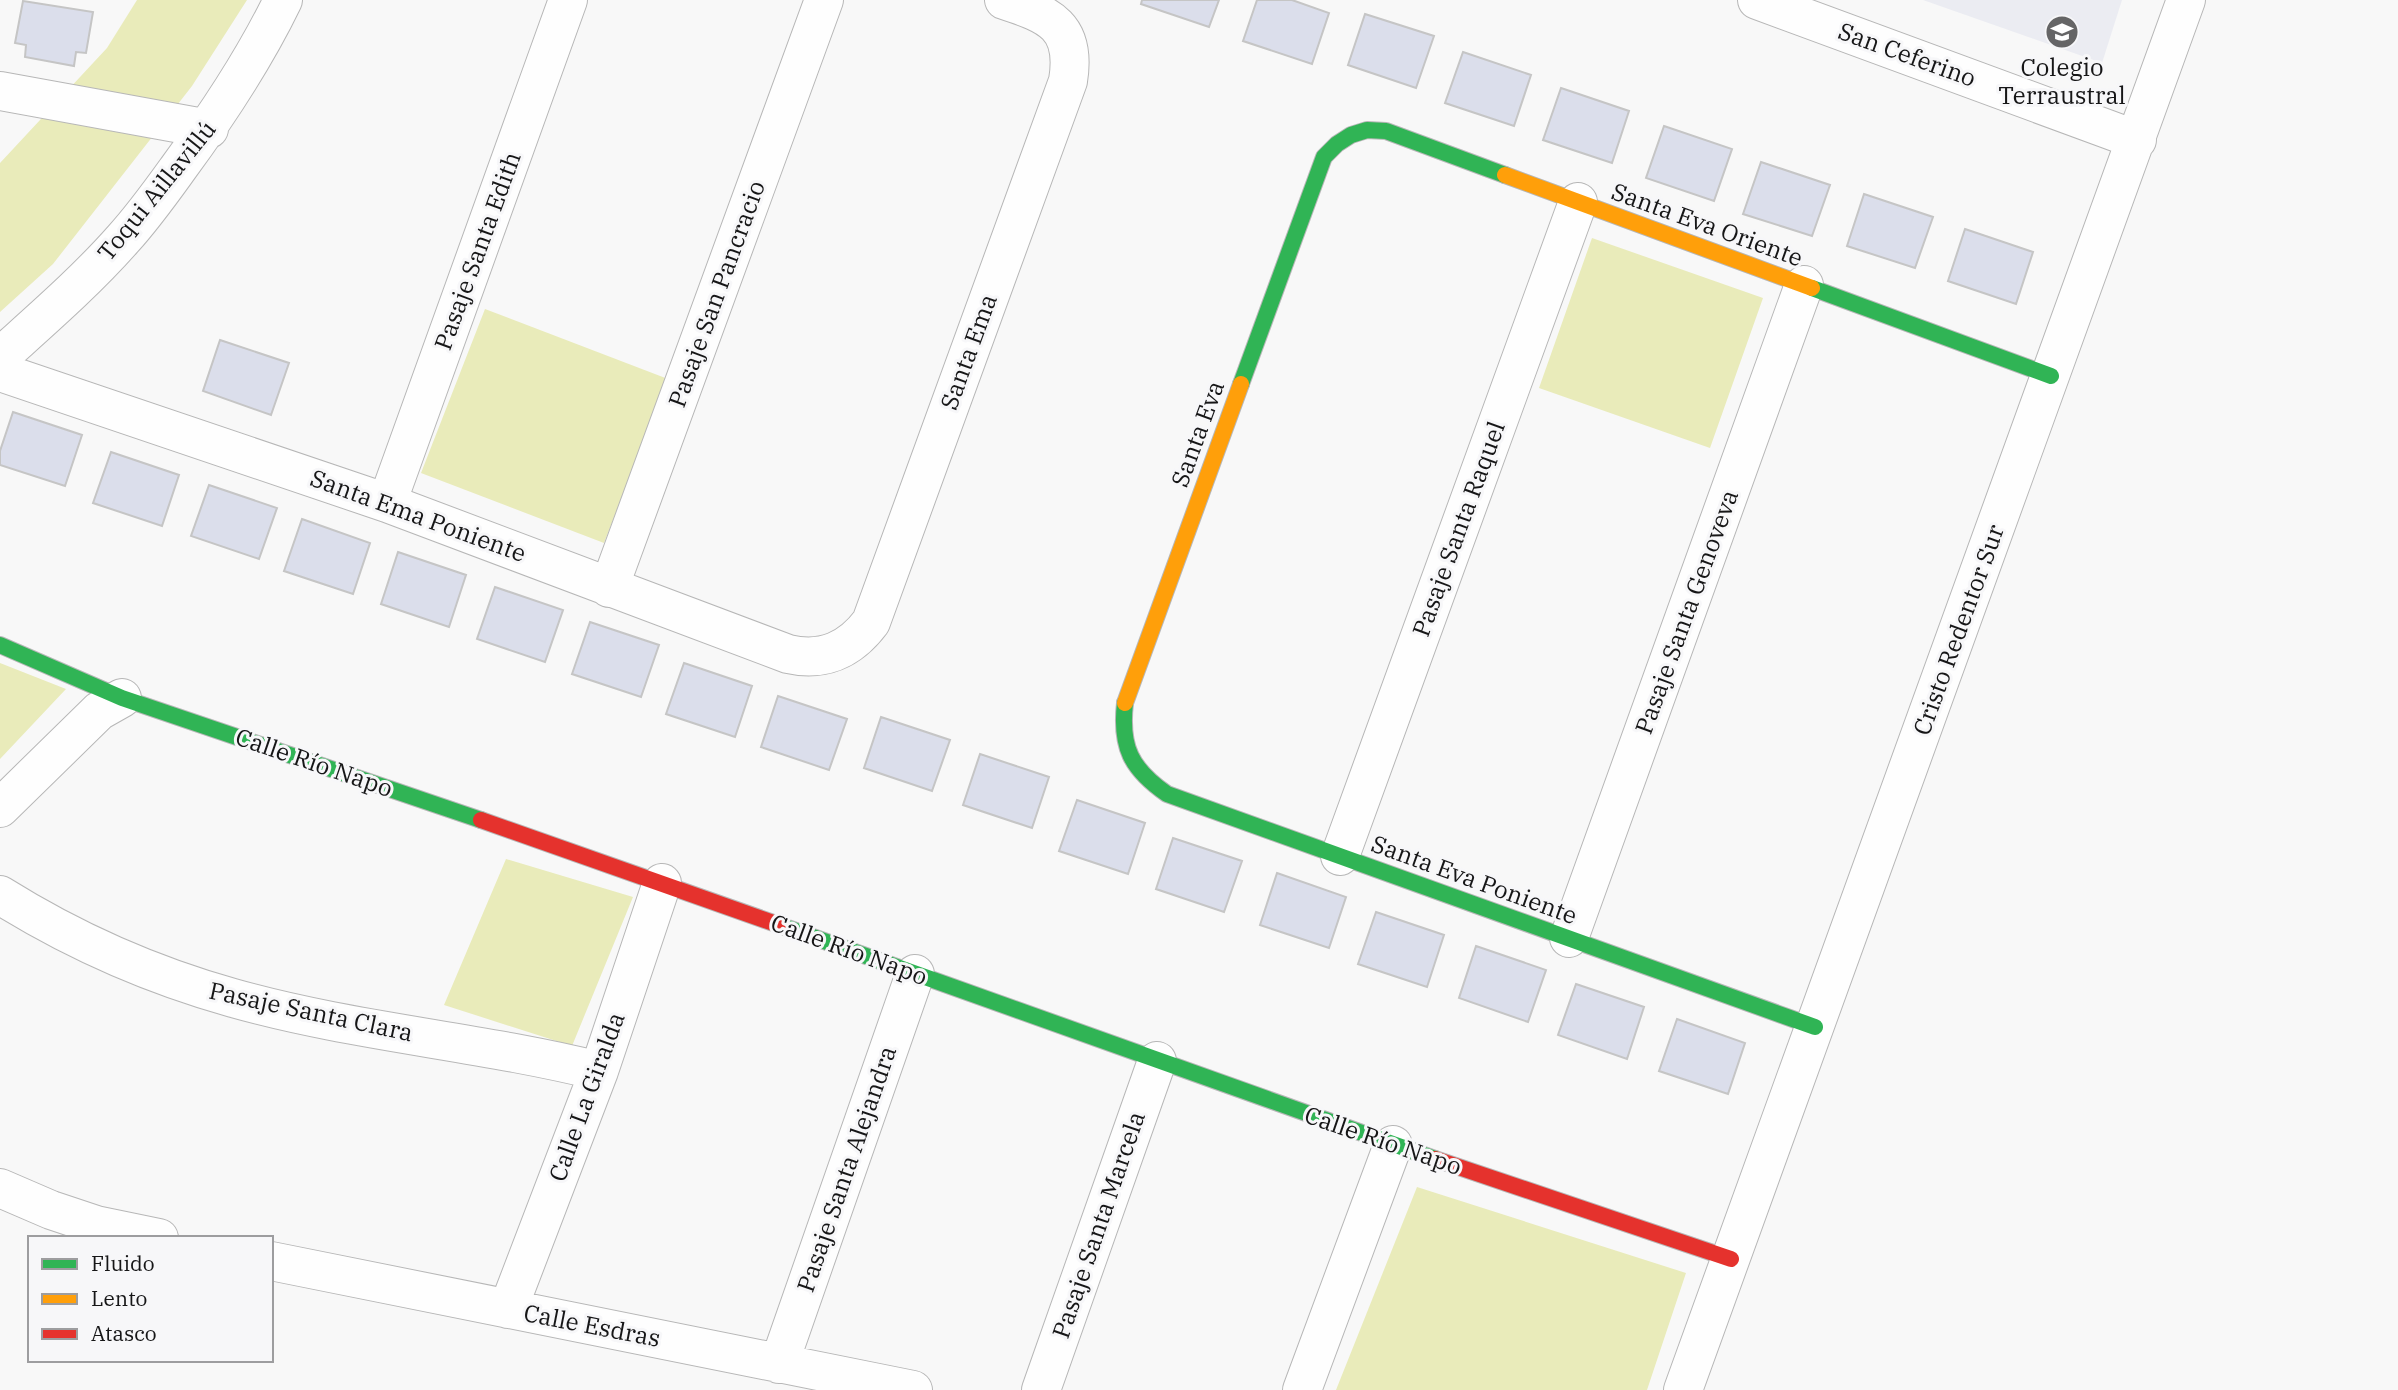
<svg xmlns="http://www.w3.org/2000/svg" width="2398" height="1390" font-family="'IBM Plex Serif',serif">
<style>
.built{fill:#ebecf2}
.green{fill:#e9ebba}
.building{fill:#dbdeeb;stroke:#c5c5c5;stroke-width:2}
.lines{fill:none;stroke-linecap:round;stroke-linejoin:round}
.street-casing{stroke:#b7b7b7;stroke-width:40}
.fast-casing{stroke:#b7b7b7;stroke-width:18}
.slow-casing{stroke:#b7b7b7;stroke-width:18}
.jam-casing{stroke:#b7b7b7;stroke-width:18}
.street{stroke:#fefefe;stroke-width:38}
.fast{stroke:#30b455;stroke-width:16}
.slow{stroke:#ff9f0a;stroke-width:16}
.jam{stroke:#e5322d;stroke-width:16}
.labels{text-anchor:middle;stroke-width:6;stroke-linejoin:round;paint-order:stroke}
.street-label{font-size:24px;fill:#161617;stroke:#f7f7f9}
.poi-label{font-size:24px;fill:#161617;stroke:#f7f7f9}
</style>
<rect width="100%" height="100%" fill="#f8f8f8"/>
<path class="built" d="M1923,0H2122L2102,63Z"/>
<path class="green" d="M137,0H247L192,86L53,264L0,312V163L107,48Z
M1592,238L1763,298L1710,448L1539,388Z
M485,309L668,379L604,543L421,473Z
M0,663L66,689L0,759Z
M506,859L633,897L572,1046L444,1005Z
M1417,1187L1686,1273L1647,1390H1336Z"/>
<path class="building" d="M1142,0H1219L1209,27L1141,4Z
M1257,0H1292L1329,13L1312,64L1243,41Z
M23,1L93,12L86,53L76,52L74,66L25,57L26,45L15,43Z
M1365,14L1434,36L1416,88L1348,65Z
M1463,52L1531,75L1514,126L1445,103Z
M1561,88L1629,111L1612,163L1543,140Z
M1664,126L1732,149L1714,201L1646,178Z
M1761,162L1830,185L1812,236L1743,214Z
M1864,194L1933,217L1915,268L1847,246Z
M1965,229L2033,252L2016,304L1948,281Z
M220,340L289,363L271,415L203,391Z
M13,412L82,435L65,486L0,465V451Z
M111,452L179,475L162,526L93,503Z
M209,485L277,508L259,559L191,536Z
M302,519L370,543L353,594L284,571Z
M398,552L466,575L449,627L381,604Z
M495,587L563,610L545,662L477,639Z
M590,622L659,645L641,697L572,674Z
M684,663L752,686L735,737L666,714Z
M778,696L847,719L829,770L761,747Z
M881,717L950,740L932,791L864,768Z
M980,754L1049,777L1032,828L963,805Z
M1077,800L1145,823L1128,874L1059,851Z
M1173,838L1242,861L1224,912L1156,889Z
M1277,873L1346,897L1329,948L1260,925Z
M1376,912L1444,935L1427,987L1358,964Z
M1476,946L1546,970L1528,1022L1459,998Z
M1576,984L1644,1007L1627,1059L1558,1035Z
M1677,1019L1745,1043L1728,1094L1659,1071Z"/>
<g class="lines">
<defs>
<path id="street" d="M1757,0L2137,140
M0,91L209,129
M0,357C42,319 86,281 123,239C144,216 161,192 179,167C218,114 254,60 283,0
M0,372L387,503L788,654C823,662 850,650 871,622L1068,81C1077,26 1050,15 1004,0
M387,503L568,0
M609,588L824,0
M0,808L99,711L122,698
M1340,856L1578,202
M0,895C72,940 151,975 233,998C353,1032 478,1041 599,1071
M1569,938L1804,285
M0,1188L51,1210L96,1225L159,1238
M271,1261L913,1390
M508,1309L599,1071L662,883
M779,1364L915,974
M1041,1390L1157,1061
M1302,1390L1393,1145
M1683,1390L2186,0"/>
<path id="fast" d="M1812,288L2051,376
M1241,384L1324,157L1337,144L1351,135L1367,130L1386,131L1505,175
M0,645L122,698L481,820
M1125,703C1120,747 1131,769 1167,794L1815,1027
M782,926L1435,1159"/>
<path id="slow" d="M1505,175L1812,288
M1125,703L1241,384"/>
<path id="jam" d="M481,820L782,926
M1435,1159L1731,1259"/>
</defs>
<use href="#street" class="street-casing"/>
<use href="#fast" class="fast-casing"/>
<use href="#slow" class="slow-casing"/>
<use href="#jam" class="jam-casing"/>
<use href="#street" class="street"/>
<use href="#fast" class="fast"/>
<use href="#slow" class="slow"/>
<use href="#jam" class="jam"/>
</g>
<defs>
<symbol id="school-disc" viewBox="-11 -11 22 22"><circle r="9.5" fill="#656566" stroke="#f7f7f9"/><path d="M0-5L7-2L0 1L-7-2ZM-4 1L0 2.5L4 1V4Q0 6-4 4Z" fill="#fff"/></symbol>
</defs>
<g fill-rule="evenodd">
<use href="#school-disc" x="2043" y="13" width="38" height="38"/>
</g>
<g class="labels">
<g class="street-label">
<text transform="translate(1907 55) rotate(20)" y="8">San Ceferino</text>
<text transform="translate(157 191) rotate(-51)" y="8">Toqui Aillavillú</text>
<text transform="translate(1707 225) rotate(20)" y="8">Santa Eva Oriente</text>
<text transform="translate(478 251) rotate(-70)" y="8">Pasaje Santa Edith</text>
<text transform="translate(717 294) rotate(-70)" y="8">Pasaje San Pancracio</text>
<text transform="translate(969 352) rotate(-70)" y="8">Santa Ema</text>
<text transform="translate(1198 434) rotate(-70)" y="8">Santa Eva</text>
<text transform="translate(418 516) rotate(20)" y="8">Santa Ema Poniente</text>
<text transform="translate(1459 529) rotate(-70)" y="8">Pasaje Santa Raquel</text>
<text transform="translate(1687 612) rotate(-70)" y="8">Pasaje Santa Genoveva</text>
<text transform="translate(1959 630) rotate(-70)" y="8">Cristo Redentor Sur</text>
<text transform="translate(314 763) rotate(19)" y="8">Calle Río Napo</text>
<text transform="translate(1474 880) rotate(20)" y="8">Santa Eva Poniente</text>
<text transform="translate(849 950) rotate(20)" y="8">Calle Río Napo</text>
<text transform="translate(311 1012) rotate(12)" y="8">Pasaje Santa Clara</text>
<text transform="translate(587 1097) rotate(-70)" y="8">Calle La Giralda</text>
<text transform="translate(1383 1141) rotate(19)" y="8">Calle Río Napo</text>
<text transform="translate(847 1169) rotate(-71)" y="8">Pasaje Santa Alejandra</text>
<text transform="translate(1099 1225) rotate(-71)" y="8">Pasaje Santa Marcela</text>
<text transform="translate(592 1326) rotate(11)" y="8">Calle Esdras</text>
</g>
<g class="poi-label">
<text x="2062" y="76">Colegio<tspan x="2062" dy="28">Terraustral</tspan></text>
</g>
</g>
<rect x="28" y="1236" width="245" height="126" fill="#f7f7f9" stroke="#9d9d9f" stroke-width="2"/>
<rect x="42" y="1259" width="35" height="10" fill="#30b455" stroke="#9d9d9f" stroke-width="2"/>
<text x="91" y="1271" font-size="21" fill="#161617">Fluido</text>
<rect x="42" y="1294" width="35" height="10" fill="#ff9f0a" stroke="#9d9d9f" stroke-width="2"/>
<text x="91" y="1306" font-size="21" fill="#161617">Lento</text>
<rect x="42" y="1329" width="35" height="10" fill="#e5322d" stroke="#9d9d9f" stroke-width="2"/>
<text x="91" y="1341" font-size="21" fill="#161617">Atasco</text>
</svg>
